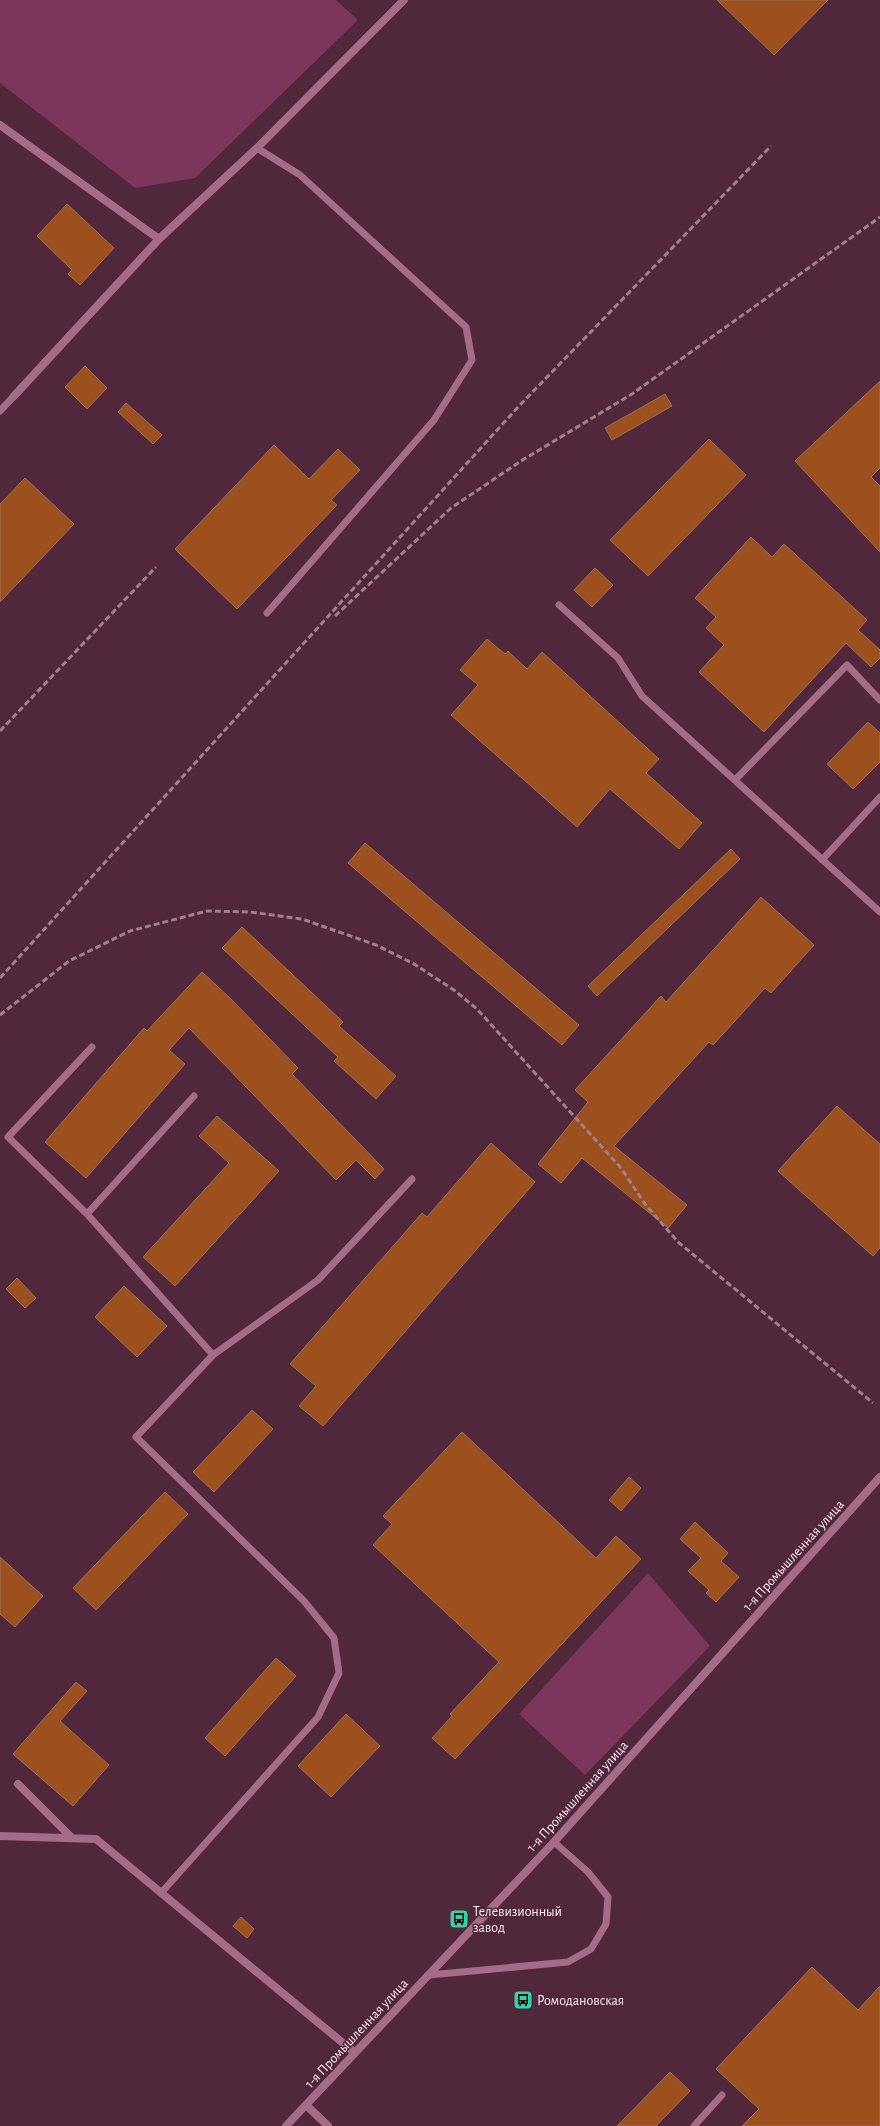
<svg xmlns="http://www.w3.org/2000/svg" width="880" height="2126" font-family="'Alegreya Sans',sans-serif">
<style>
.green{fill:#7b3659}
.building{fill:#9b501e;stroke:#9d7158}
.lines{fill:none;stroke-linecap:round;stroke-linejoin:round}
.service{stroke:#a46c86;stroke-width:7}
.minor{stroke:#a46c86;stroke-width:8}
.rail{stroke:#a07f8e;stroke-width:3;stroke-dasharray:6 3;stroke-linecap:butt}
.labels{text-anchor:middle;stroke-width:3;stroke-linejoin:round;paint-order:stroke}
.street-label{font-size:14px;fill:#ffe9f2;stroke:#50273b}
.poi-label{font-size:14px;fill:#ffe9f2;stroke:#50273b;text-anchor:start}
</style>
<rect width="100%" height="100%" fill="#50273b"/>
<path class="green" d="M0,0H336L358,20L195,178L135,188L0,83Z
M648,1573L710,1646L585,1775L519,1714Z"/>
<path class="building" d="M717,0H828L774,55Z
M67,204L114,248L80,285L68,274L72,270L37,236Z
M85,366L107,388L87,409L65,387Z
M880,381V468L871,477L880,486V552L795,461Z
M665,394L672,406L612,440L605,428Z
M126,403L162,435L153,444L118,412Z
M709,439L746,475L648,576L610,540Z
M274,445L309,479L338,449L360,470L331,500L337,505L237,609L175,549Z
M25,478L74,524L0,602V504Z
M751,537L772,557L784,544L867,620L858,630L880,650V658L871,667L846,643L764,732L699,672L724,645L706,628L716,617L695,598Z
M595,568L613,585L592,607L574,590Z
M487,639L505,654L508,651L527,669L542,652L659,759L646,773L702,823L679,849L610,789L577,827L451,715L478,685L460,670Z
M868,722L880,733V762L853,789L827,764Z
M365,843L579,1025L562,1045L348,863Z
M731,849L740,859L597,996L588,986Z
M761,897L814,945L771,993L765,988L713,1045L709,1042L614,1146L687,1205L668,1228L582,1158L561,1183L538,1164L588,1102L575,1090L661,996L666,1002Z
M242,927L343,1022L339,1026L396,1076L376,1099L334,1061L338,1057L222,948Z
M202,972L231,999L298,1068L292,1074L384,1169L375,1179L356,1160L336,1180L189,1028L169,1050L185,1064L86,1178L45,1142L144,1028L147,1031Z
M837,1106L880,1144V1248L873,1256L778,1171Z
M217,1116L279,1171L175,1286L143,1257L229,1163L199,1136Z
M491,1143L535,1182L323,1426L299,1406L316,1386L290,1364L422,1213L427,1217Z
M17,1278L36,1298L25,1308L6,1289Z
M124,1286L167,1326L137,1357L95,1317Z
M252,1410L273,1429L214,1492L193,1472Z
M462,1432L596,1558L616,1536L641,1559L455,1759L432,1738L452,1716L450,1714L499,1662L373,1545L392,1524L383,1516Z
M629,1477L641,1488L621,1511L609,1500Z
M165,1492L188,1514L96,1610L73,1588Z
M695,1522L728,1553L721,1561L739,1577L716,1602L706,1593L709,1590L688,1571L701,1558L680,1539Z
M0,1557L43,1596L15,1627L0,1614Z
M276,1658L296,1676L225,1756L205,1738Z
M76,1682L87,1691L60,1721L109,1765L73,1806L13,1754Z
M346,1714L380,1746L331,1797L298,1766Z
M241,1917L254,1929L247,1938L233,1926Z
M812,1967L858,2010L880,1986V2126H742L759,2109L716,2069Z
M670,2072L690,2091L656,2126H617Z"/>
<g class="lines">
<path class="service" d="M257,148L300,175L466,327L472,360L434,420L267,613
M0,411L14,396
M559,605L618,658L642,696L880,912
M735,780L847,665L880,700
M822,860L880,797
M194,1096L87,1214L213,1355
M87,1214L8,1137L92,1047
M161,1893L318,1717L339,1673L334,1638L304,1601L136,1437L213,1355L318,1280L412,1179
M429,1975L568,1962L591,1949L606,1924L608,1897L588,1872L554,1842
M694,2126L722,2095"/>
<path class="minor" d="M0,125L159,239
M14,396L159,239L257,148L404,0
M18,1784L72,1838
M0,1836L96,1839L355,2053
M306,2105L328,2126
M286,2126L554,1842L880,1477"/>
<path class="rail" d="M335,616L451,508L521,461L632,394L880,217
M0,731L156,567
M0,978L519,406L771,146
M0,1015L69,961L130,931L207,911L250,912L302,919L376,945L414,964L454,990L477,1009L621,1168L645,1204L678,1242L873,1403"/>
</g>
<defs>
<symbol id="bus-square" viewBox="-11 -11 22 22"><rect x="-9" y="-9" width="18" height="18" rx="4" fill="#30d4aa" stroke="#50273b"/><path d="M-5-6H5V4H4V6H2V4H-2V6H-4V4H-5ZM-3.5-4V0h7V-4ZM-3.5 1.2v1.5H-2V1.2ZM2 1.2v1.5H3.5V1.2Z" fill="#111"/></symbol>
</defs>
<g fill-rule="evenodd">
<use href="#bus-square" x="448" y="1908" width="22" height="22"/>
<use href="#bus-square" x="512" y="1989" width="22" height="22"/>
</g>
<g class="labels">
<g class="street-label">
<text transform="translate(793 1555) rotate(-48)" y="5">1-я Промышленная улица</text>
<text transform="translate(577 1796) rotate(-48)" y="5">1-я Промышленная улица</text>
<text transform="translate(356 2033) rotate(-47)" y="5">1-я Промышленная улица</text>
</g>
<g class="poi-label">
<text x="473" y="1916">Телевизионный<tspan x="473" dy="16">завод</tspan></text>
<text x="537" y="2005">Ромодановская</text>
</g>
</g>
</svg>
